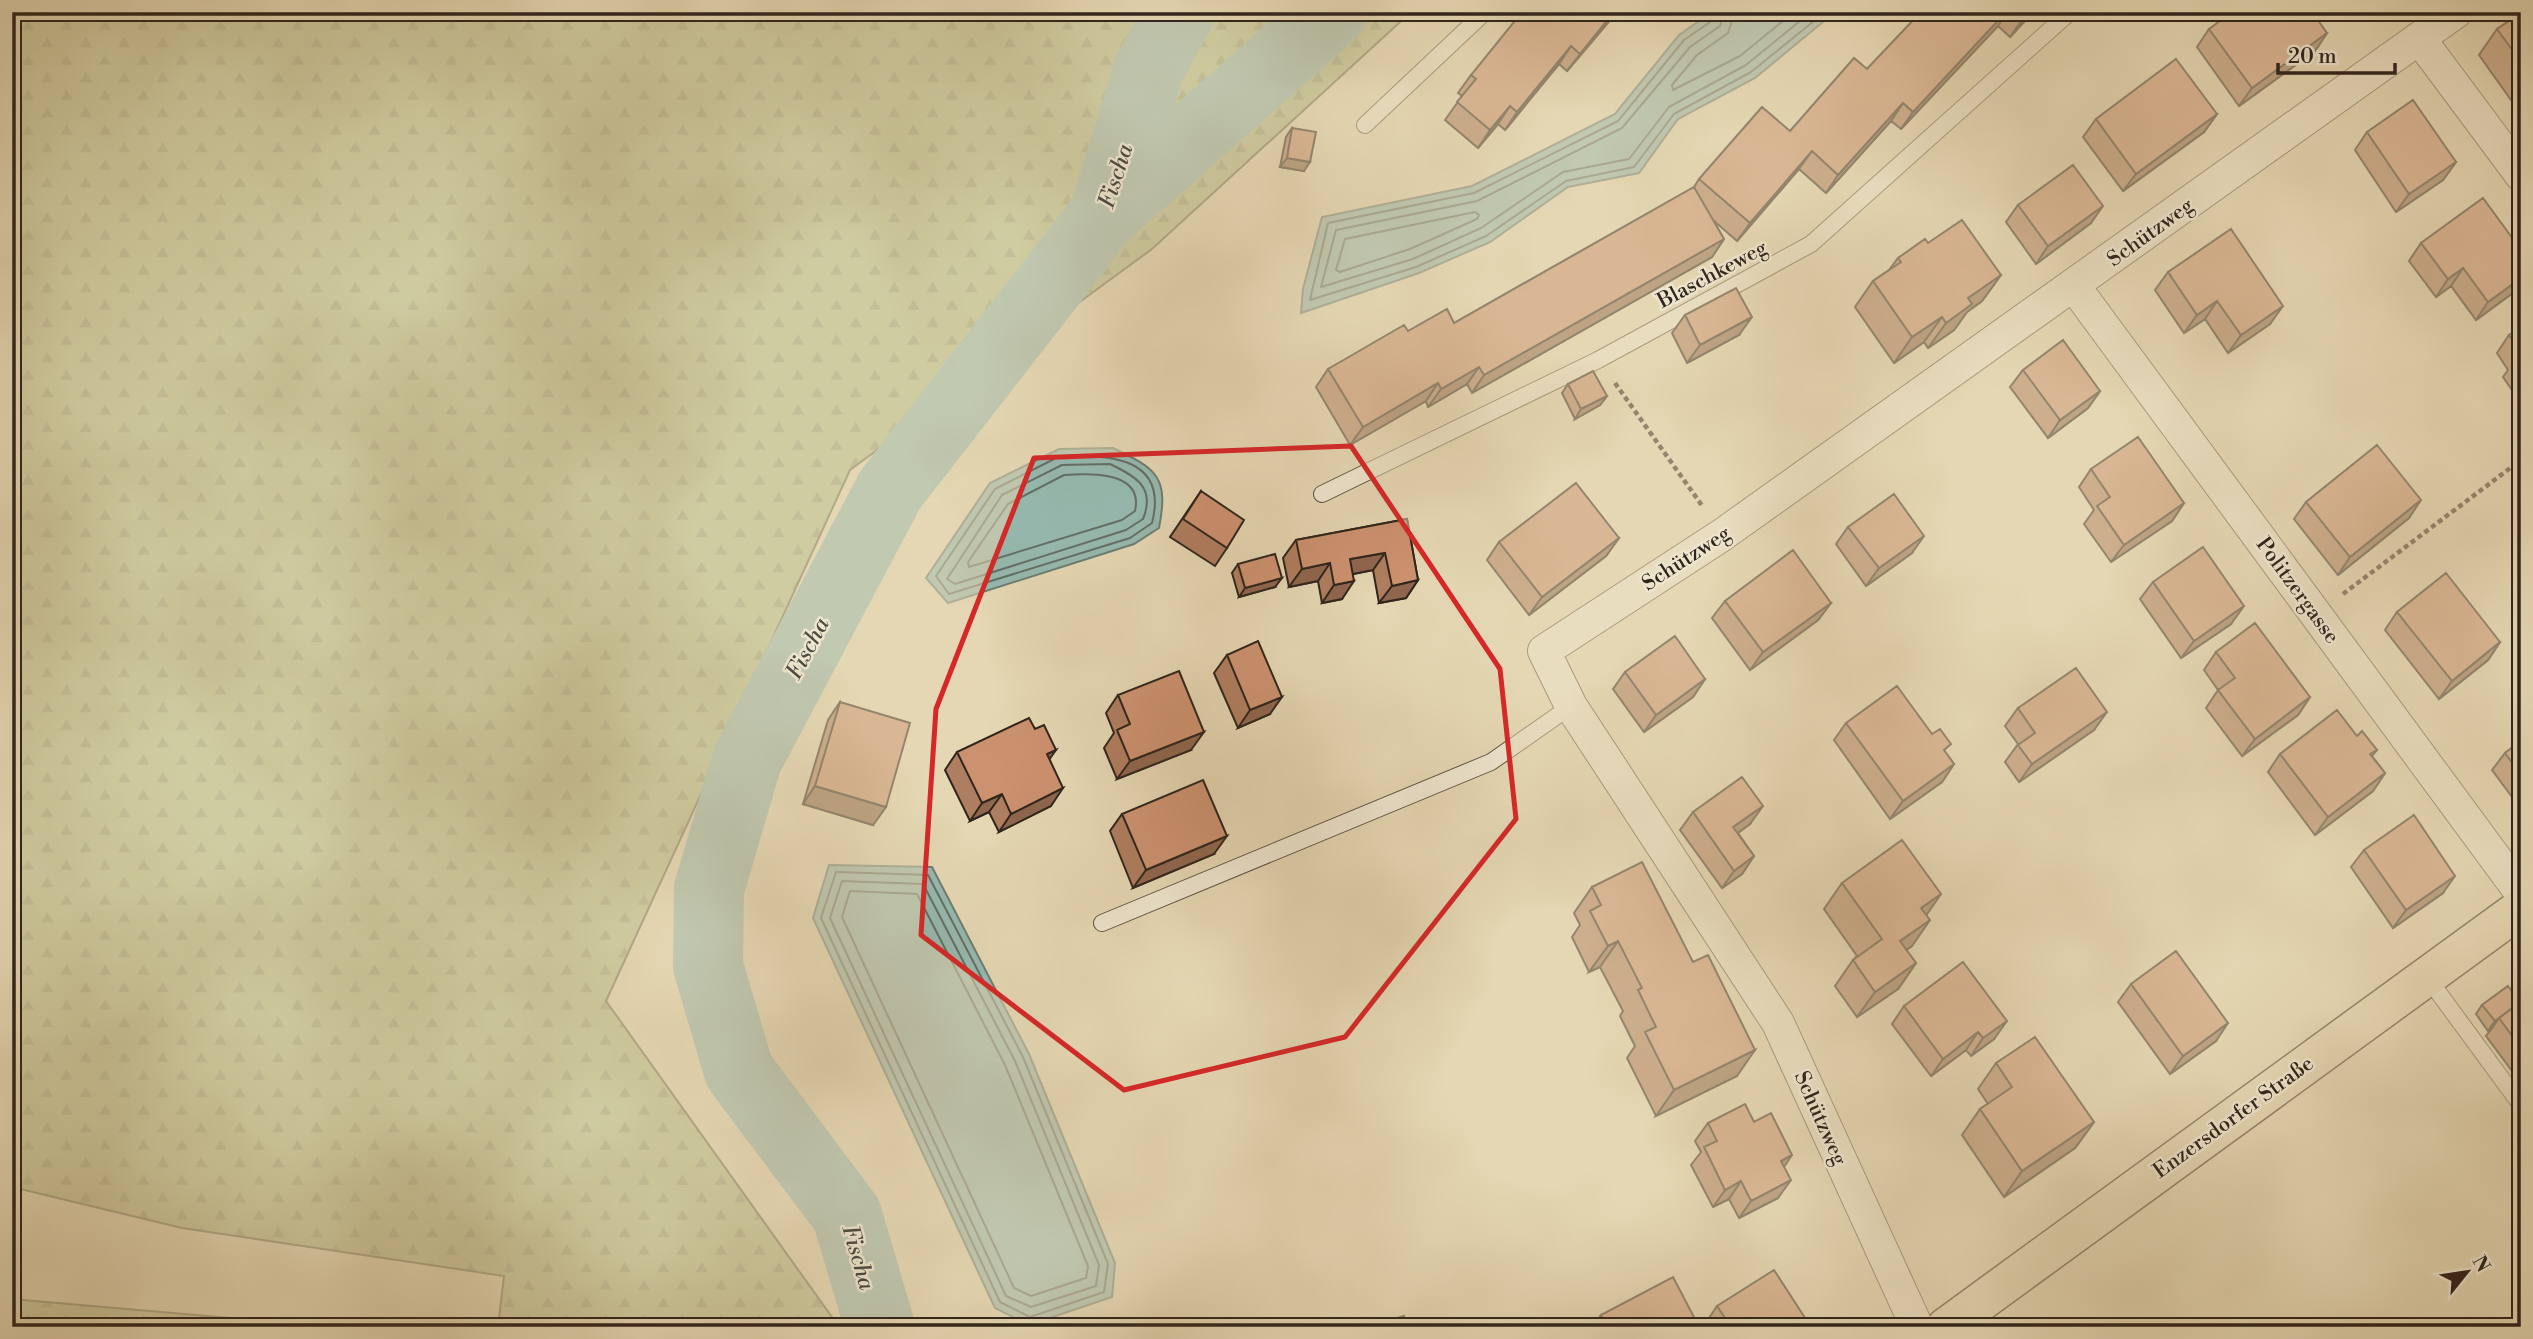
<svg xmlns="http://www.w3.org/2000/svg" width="2533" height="1339" font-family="'Libre Bodoni',serif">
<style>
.forest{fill:url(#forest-firs);stroke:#727254;stroke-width:2}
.water{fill:#96b9af;stroke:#6d7e74;stroke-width:2}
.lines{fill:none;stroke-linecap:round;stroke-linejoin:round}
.shore{stroke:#636f66;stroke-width:2}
.river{stroke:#96b9af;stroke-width:70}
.lane-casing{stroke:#5d5242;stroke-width:18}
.street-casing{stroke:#5d5242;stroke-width:34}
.primary-casing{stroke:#30251c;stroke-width:41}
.path{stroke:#30251c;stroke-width:4.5;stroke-dasharray:5 3.5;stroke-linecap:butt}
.lane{stroke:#eee5ce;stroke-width:16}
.street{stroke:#eee5ce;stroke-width:32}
.primary{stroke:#e5d7b3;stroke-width:38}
.wall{fill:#af7d5f;stroke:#30251c;stroke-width:2}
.shaded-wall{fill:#8f664e;stroke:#30251c;stroke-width:2}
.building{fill:#cc916f;stroke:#30251c;stroke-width:2}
.marked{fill:none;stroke:#d62828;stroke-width:5;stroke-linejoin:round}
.labels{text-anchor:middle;stroke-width:5;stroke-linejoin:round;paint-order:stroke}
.street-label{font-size:21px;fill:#30251c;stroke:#eee5ce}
.water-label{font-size:23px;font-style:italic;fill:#4a4a41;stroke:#eee5ce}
</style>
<defs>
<pattern id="forest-firs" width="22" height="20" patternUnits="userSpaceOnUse" patternTransform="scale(1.75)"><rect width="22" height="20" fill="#b5be8c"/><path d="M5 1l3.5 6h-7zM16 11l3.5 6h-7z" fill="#9ca378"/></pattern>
</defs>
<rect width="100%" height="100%" fill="#e5d7b3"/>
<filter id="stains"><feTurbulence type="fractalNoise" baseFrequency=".00286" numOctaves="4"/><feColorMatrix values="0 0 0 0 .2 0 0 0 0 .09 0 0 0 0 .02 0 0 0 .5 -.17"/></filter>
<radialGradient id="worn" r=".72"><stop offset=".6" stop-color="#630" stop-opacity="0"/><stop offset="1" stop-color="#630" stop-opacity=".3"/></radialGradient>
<path class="forest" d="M12,12H1411L1152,249L850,470L606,1001L839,1327H498L504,1276L182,1228L12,1187Z
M12,1299L334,1327H12Z"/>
<path class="water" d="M1712,12H1835L1755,78L1678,119L1639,173L1568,187L1490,242L1419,273L1301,313L1303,289L1322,217L1472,186L1615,114L1679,35Z
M1113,448C1157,469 1169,477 1159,528L1134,544L948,603L926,578L990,483L1059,449Z
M829,865L932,867L1029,1054L1115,1263L1112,1297L1029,1325L995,1308L813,918Z"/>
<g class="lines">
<path class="shore" d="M1715,12L1713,20L1684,40L1618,121L1474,193L1328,223L1310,300L1416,267L1486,236L1566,181L1634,167L1674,114L1751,72L1825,12
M1724,12L1720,26L1690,47L1622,128L1477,201L1336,230L1321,287L1413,259L1481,228L1563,172L1629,159L1669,107L1746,65L1811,12
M1735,12L1728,33L1697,55L1672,85L1673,90L1740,56L1794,12
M1475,212L1479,215L1477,219L1410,249L1340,272L1336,270L1345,239Z
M1060,456C1109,454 1169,457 1152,523L1130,538L949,594L936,576L995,489Z
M1110,464C1135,476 1156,487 1143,519L1126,530L955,584L947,579L1002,495L1062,465Z
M1064,475C1090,473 1144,471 1135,511L1122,520L969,567L968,562L1008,504Z
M836,872L928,875L1023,1057L1108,1264L1104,1292L1030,1317L1000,1302L821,918Z
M842,881L923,884L1015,1061L1099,1265L1096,1286L1031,1307L1006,1296L830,918Z
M850,891L917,894L1005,1065L1088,1266L1086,1278L1031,1296L1014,1288L842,917Z"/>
<path class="river" d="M1104,215L1333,12
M880,1327L847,1215L739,1071L708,966L709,889L747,760L890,490L1104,215L1149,68L1180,12"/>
<defs>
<path id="lane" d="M1365,125L1485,12
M1322,494L1598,360L1811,244L2070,12
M1102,923L1491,762L1571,706
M2427,977L2521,1105"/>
<path id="street" d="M2419,38L2521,175
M2074,286L2521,893
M1917,1327L1778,1023L1571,706L1544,651L1722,535L2456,12"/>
<path id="primary" d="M1946,1327L2521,908"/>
</defs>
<use href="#lane" class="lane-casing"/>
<use href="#street" class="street-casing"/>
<use href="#primary" class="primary-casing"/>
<path class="path" d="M1615,383L1703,507
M2343,594L2521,460"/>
<use href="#lane" class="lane"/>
<use href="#street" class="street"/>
<use href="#primary" class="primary"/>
</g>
<path class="wall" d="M1617,12L1567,71L1559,64L1505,130L1498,124L1478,148L1445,120L1462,96L1458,93L1471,75L1539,19Z
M1921,12H2033L2010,37L1998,26L1901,129L1891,121L1826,193L1799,169L1737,241L1713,220L1724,239L1712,257L1472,393L1467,384L1428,407L1426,401L1350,445L1316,387L1328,369L1408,331L1454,323L1694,187L1699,179L1790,131L1867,69Z
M2116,12H2132L2124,20Z
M2521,13V114L2479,55L2497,29Z
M2209,29L2327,33L2315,51L2239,106L2197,47Z
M2217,114L2204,132L2123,191L2083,137L2096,119Z
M1292,128L1304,171L1280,167L1286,137Z
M2367,132L2456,162L2443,180L2396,212L2355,150Z
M2018,205L2091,223L2036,264L2006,222Z
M1928,243L2001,275L1982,301L1967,312L1954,330L1928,348L1924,342L1894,363L1855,307L1873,281L1889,270L1898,258Z
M2421,243L2521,287L2476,320L2451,286L2436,297L2409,261Z
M2168,272L2270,324L2228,353L2205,319L2184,333L2155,290Z
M1685,315L1739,335L1687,363L1672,333Z
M2521,328V403L2503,377L2508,370L2497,353L2509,335Z
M2023,370L2100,391L2088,408L2048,438L2010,387Z
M1568,384L1607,396L1600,405L1575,419L1562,393Z
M2091,469L2184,503L2172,521L2111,562L2084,524L2094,510L2079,487Z
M1201,491L1227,548L1215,566L1170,537Z
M2306,502L2409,518L2338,575L2294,519Z
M1407,519L1418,580L1406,598L1379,603L1373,570L1353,574L1342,599L1322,603L1318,581L1289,587L1283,558L1296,540Z
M1848,527L1912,553L1866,586L1836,544Z
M1619,538L1606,556L1529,615L1487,560L1499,542Z
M1238,564L1275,587L1239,597L1232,573Z
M2153,582L2231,624L2181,658L2140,599Z
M1725,601L1831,603L1818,620L1750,670L1712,618Z
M2397,612L2500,642L2488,660L2439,699L2385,630Z
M2216,652L2310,697L2298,715L2242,756L2206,708L2218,690L2204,670Z
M1227,655L1270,714L1238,728L1214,673Z
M1625,672L1705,679L1693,697L1644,732L1613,689Z
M1118,695L1191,750L1117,779L1104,748L1114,733L1106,713Z
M840,702L873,825L803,804L828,720Z
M2018,708L2094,730L2019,782L2005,762L2018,744L2005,726Z
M1846,723L1932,734L1954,764L1942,782L1890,819L1834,740Z
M1035,729L1049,759L1051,806L999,832L989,812L970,821L945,770L957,752Z
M2357,736L2377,750L2372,756L2385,773L2373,791L2315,835L2268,772L2280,754Z
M2521,741V809L2492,770L2505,753Z
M1693,812L1750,824L1738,833L1754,856L1742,874L1722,888L1680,830Z
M1122,814L1214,854L1133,888L1110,831Z
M2364,850L2443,893L2393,928L2351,867Z
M1842,883L1926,915L1912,946L1906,950L1916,963L1898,989L1857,1017L1835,986L1853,960L1857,956L1824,909Z
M1592,887L1737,1076L1656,1116L1627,1058L1635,1046L1620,1016L1623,1011L1600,967L1589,972L1572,937L1580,925L1574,913Z
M2131,984L2216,1041L2170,1074L2118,1002Z
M2521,1002V1083L2486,1036L2493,1027L2488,1031L2476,1014L2482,1005Z
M1904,1006L1994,1039L1971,1056L1966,1050L1931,1076L1892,1024Z
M1996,1063L2094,1122L2075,1148L2004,1197L1962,1135L1980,1109L1988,1104L1978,1089Z
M1754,1122L1784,1167L1778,1198L1739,1218L1729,1199L1713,1207L1691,1165L1701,1152L1695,1141L1708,1123Z
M1717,1306L1807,1321L1803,1327H1707L1705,1324Z
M1601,1315L1695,1319L1690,1327H1592Z"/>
<path class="shaded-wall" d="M1614,12H1617L1567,71L1580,54Z
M2006,12H2007L1998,26L1901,129L1913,112Z
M2029,12H2033L2010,37L2022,20Z
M2327,33L2315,51L2239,106L2252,88Z
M1571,46L1559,64L1505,130L1517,112Z
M1903,103L1891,121L1826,193L1838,175Z
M1510,106L1498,124L1478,148L1490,130Z
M2217,114L2204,132L2123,191L2136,174Z
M1812,151L1799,169L1737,241L1750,223Z
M1287,158L1310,162L1304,171L1280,167Z
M2456,162L2443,180L2396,212L2409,194Z
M2103,206L2091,223L2036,264L2048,246Z
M1724,239L1712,257L1472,393L1484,375Z
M2463,268L2451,286L2436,297L2448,279Z
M2001,275L1982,301L1967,312L1954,330L1928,348L1946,323L1968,298Z
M2521,278V287L2476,320L2488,302Z
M2217,301L2205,319L2184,333L2197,315Z
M2283,306L2270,324L2228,353L2241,335Z
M1752,317L1739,335L1687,363L1700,345Z
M1942,317L1924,342L1894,363L1912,337Z
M1479,367L1467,384L1428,407L1441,389Z
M1438,383L1426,401L1350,445L1363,427Z
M2100,391L2088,408L2048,438L2060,420Z
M1607,396L1600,405L1575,419L1581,409Z
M2421,500L2409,518L2338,575L2350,557Z
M2184,503L2172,521L2111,562L2124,545Z
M1924,536L1912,553L1866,586L1879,568Z
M1619,538L1606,556L1529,615L1542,597Z
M1385,553L1373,570L1338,577L1350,559Z
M1330,563L1318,581L1289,587L1302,569Z
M1282,578L1275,587L1239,597L1245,588Z
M1418,580L1406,598L1379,603L1392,586Z
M1354,581L1342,599L1322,603L1334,585Z
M1831,603L1818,620L1750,670L1763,652Z
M2244,606L2231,624L2181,658L2194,641Z
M2500,642L2488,660L2439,699L2452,681Z
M1705,679L1693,697L1644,732L1656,715Z
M1282,697L1270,714L1238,728L1250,710Z
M2310,697L2298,715L2242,756L2255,739Z
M2107,712L2094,730L2019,782L2032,764Z
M1204,732L1191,750L1117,779L1130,761Z
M1056,750L1044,767L1047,754Z
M1954,764L1942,782L1890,819L1903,801Z
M2385,773L2373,791L2315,835L2328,817Z
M815,786L886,807L873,825L803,804Z
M1063,788L1051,806L999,832L1011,814Z
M1002,794L989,812L970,821L982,803Z
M1763,806L1750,824L1721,845L1733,827Z
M1227,836L1214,854L1133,888L1146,870Z
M1754,856L1742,874L1722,888L1734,871Z
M2455,876L2443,893L2393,928L2406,910Z
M1941,894L1923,920L1921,908Z
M1930,920L1912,946L1882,967L1900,941Z
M1618,941L1600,967L1589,972L1608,946Z
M1916,963L1898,989L1857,1017L1875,992Z
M2520,1002L2499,1018L2493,1027L2488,1031L2495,1021Z
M2007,1021L1994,1039L1971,1056L1983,1038Z
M2228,1023L2216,1041L2170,1074L2183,1056Z
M1978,1032L1966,1050L1931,1076L1943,1059Z
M1755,1050L1737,1076L1656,1116L1674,1090Z
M2094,1122L2075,1148L2004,1197L2022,1171Z
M1792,1155L1780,1173L1781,1161Z
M1791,1180L1778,1198L1739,1218L1751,1201Z
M1741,1181L1729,1199L1713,1207L1725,1190Z
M1695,1319L1690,1327H1681Z"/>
<path class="building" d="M1522,12H1530L1539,19L1545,12H1614L1580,54L1571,46L1517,112L1510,106L1490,130L1457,102L1476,79L1471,75Z
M1921,12H2006L1913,112L1903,103L1838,175L1812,151L1750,223L1699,179L1762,107L1790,131L1854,58L1867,69Z
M2014,12H2029L2022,20Z
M2232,12H2312L2327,33L2252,88L2209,29Z
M2521,13V62L2497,29Z
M2176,59L2217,114L2136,174L2096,119Z
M2413,100L2456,162L2409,194L2367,132Z
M1292,128L1316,132L1310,162L1287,158Z
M2073,165L2103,206L2048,246L2018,205Z
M1694,187L1724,239L1484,375L1479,367L1441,389L1438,383L1363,427L1328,369L1404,325L1408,331L1447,309L1454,323Z
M2483,198L2521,250V278L2488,302L2463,268L2448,279L2421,243Z
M1962,220L2001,275L1968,298L1972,304L1946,323L1942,317L1912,337L1873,281L1901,262L1898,258L1925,239L1928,243Z
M2231,229L2283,306L2241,335L2217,301L2197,315L2168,272Z
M1736,288L1752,317L1700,345L1685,315Z
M2521,328V352L2509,335Z
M2063,340L2100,391L2060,420L2023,370Z
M2521,356V366L2516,359Z
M1593,371L1607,396L1581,409L1568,384Z
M2138,437L2184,503L2124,545L2097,506L2110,497L2091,469Z
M2377,445L2421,500L2350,557L2306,502Z
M1576,483L1619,538L1542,597L1499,542Z
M1201,491L1244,520L1227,548L1183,519Z
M1894,494L1924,536L1879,568L1848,527Z
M1407,519L1418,580L1392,586L1385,553L1350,559L1354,581L1334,585L1330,563L1302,569L1296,540Z
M2203,547L2244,606L2194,641L2153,582Z
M1793,550L1831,603L1763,652L1725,601Z
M1275,554L1282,578L1245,588L1238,564Z
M2446,573L2500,642L2452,681L2397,612Z
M2255,623L2310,697L2255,739L2218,690L2235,678L2216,652Z
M1675,636L1705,679L1656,715L1625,672Z
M1258,641L1282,697L1250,710L1227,655Z
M2076,668L2107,712L2032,764L2018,745L2035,733L2018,708Z
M1179,671L1204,732L1130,761L1117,730L1130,724L1118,695Z
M1897,686L1932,734L1940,729L1951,744L1944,750L1954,764L1903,801L1846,723Z
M840,702L910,723L886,807L815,786Z
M2337,710L2357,736L2362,731L2377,750L2370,754L2385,773L2328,817L2280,754Z
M1029,718L1035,729L1044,725L1056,750L1047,754L1063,788L1011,814L1002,794L982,803L957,752Z
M2521,741V775L2505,753Z
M1742,777L1763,806L1733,827L1754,856L1734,871L1693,812Z
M1203,780L1227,836L1146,870L1122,814Z
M2414,815L2455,876L2406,910L2364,850Z
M1902,840L1941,894L1921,908L1930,920L1900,941L1916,963L1875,992L1853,960L1882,939L1842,883Z
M1642,862L1693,962L1708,955L1755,1050L1674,1090L1645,1032L1656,1027L1638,990L1642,988L1618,941L1608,946L1590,911L1601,905L1592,887Z
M2176,951L2228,1023L2183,1056L2131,984Z
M1963,962L2007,1021L1983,1038L1978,1032L1943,1059L1904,1006Z
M2508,986L2520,1002L2495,1021L2482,1005Z
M2521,1002V1048L2499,1018Z
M2035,1037L2094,1122L2022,1171L1980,1109L2012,1087L1996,1063Z
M1745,1104L1754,1122L1771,1113L1792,1155L1781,1161L1791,1180L1751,1201L1741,1181L1725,1190L1704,1147L1717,1141L1708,1123Z
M1774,1270L1807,1321L1799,1327H1731L1717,1306Z
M1673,1277L1695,1319L1681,1327H1607L1601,1315Z
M1404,1316L1408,1327H1367Z"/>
<path d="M0 0H2533V1339H0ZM1351,446L1500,669L1516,819L1345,1037L1124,1090L921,935L936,709L1034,458Z" fill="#e5d7b3" fill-opacity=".55" fill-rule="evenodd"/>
<path class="marked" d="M1351,446L1500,669L1516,819L1345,1037L1124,1090L921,935L936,709L1034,458Z"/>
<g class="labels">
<g class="street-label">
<text transform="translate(2150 232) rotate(-36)" y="7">Schützweg</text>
<text transform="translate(1712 274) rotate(-28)" y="7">Blaschkeweg</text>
<text transform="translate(1686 558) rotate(-33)" y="7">Schützweg</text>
<text transform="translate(2298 590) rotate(54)" y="7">Politzergasse</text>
<text transform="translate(2233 1117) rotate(-36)" y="7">Enzersdorfer Straße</text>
<text transform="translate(1821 1118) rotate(66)" y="7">Schützweg</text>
</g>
<g class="water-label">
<text transform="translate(1115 176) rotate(-72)" y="8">Fischa</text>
<text transform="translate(807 648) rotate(-62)" y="8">Fischa</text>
<text transform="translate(859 1257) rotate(74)" y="8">Fischa</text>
</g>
</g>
<rect width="2533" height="1339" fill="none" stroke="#e5d7b3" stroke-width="42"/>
<rect x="14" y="14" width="2505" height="1311" fill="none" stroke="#30251c" stroke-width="3.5"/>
<rect x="21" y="21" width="2491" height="1297" fill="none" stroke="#30251c" stroke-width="2"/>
<g transform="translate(2467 1272) rotate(60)" stroke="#eee5ce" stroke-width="5" paint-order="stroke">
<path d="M0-5L12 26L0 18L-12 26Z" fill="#30251c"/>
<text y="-10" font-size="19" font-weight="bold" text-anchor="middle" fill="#30251c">N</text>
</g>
<path d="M2278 63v10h117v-10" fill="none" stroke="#30251c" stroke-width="3.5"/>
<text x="2288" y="63" font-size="21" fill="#30251c" stroke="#eee5ce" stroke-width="5" paint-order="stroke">20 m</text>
<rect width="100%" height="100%" filter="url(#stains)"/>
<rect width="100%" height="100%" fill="url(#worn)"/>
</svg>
